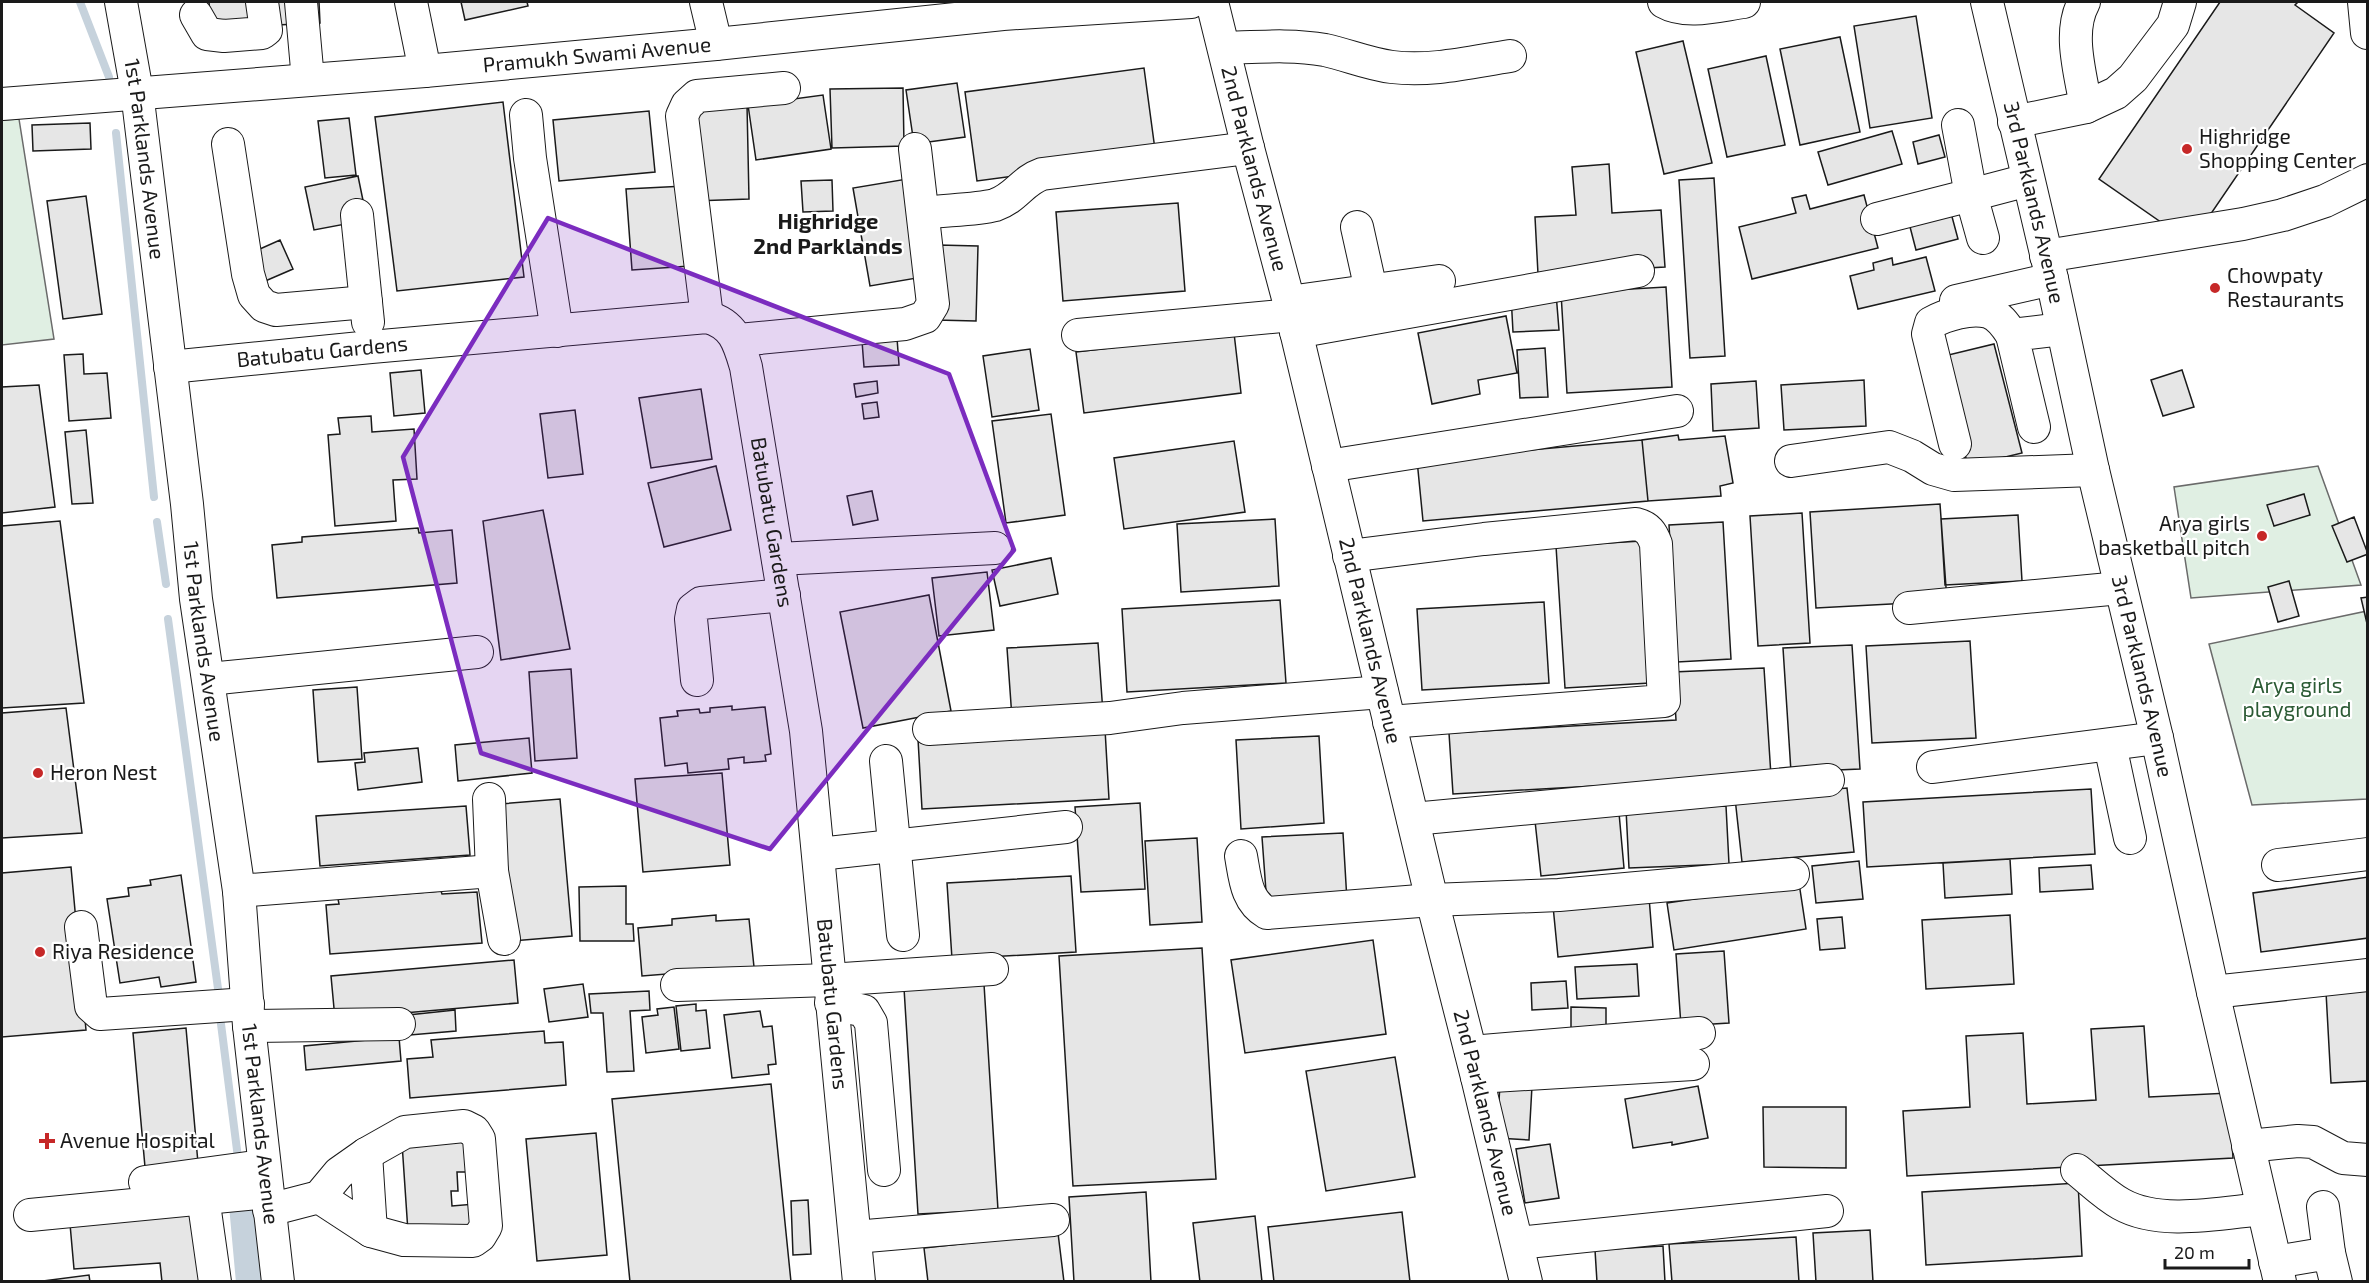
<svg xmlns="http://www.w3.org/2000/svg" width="2369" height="1283" font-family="'Exo 2',sans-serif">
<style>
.green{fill:#e0efe3;stroke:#6a6a6a;stroke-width:1.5}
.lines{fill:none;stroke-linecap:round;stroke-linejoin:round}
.stream{stroke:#c6d2dc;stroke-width:8}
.canal{stroke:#c6d2dc;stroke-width:30}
.building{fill:#e6e6e6;stroke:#1a1a1a;stroke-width:1.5}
.minor-casing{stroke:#1a1a1a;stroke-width:34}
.minor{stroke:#fff;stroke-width:32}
.marked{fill:#7b2cbf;fill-opacity:0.2;stroke:#7b2cbf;stroke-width:4.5;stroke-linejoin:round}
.poi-dot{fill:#c62828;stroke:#fff;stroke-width:2}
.labels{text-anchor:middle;stroke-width:4.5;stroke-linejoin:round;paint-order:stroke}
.street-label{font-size:21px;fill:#1a1a1a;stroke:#fff}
.poi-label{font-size:21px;fill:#1a1a1a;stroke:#fff;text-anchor:start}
.park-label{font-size:21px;fill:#2b5a34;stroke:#fff}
.neighbourhood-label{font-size:22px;font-weight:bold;fill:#1a1a1a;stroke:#fff}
</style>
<rect width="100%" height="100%" fill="#fff"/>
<path class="green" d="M19,119L54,339L2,345V120Z
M2318,466L2361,585L2191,598L2174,487Z
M2367,611V799L2252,805L2209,644Z"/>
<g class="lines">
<path class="stream" d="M80,2L109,77
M116,133L154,497
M157,522L166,584
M168,619L219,996
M221,1024L238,1158"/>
<path class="canal" d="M244,1205L251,1282"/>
</g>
<path class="building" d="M209,2H319L320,23L211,28Z
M461,2H527L528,6L465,20Z
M2220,2H2298L2295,5L2334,33L2191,243L2099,179Z
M1916,16L1932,118L1870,128L1854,26Z
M1840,37L1860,132L1800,145L1780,49Z
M1683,41L1712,163L1664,174L1636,52Z
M1766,56L1785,145L1727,157L1708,69Z
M1144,68L1156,157L977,181L965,92Z
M957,83L965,137L914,144L906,90Z
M903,88L904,146L832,148L830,89Z
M823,95L831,149L756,160L748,105Z
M503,102L524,277L397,291L375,117Z
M747,105L749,199L694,201L691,106Z
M649,111L655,172L559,181L553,120Z
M349,118L356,175L325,178L318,121Z
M90,123L91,149L33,151L32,125Z
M1892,131L1902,164L1828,185L1818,152Z
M1939,135L1945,157L1918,164L1913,142Z
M1609,164L1612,213L1661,210L1665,267L1538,274L1535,217L1576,215L1572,167Z
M358,176L367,220L314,230L305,187Z
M1714,178L1725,356L1690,358L1679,180Z
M907,179L923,277L870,286L853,188Z
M832,180L833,211L803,212L801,181Z
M685,186L690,266L632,270L626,189Z
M1806,195L1810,209L1864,195L1878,248L1752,279L1739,227L1796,213L1792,198Z
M86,196L102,314L63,319L47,201Z
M1178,203L1185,291L1063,301L1056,212Z
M1951,213L1958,239L1916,250L1909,223Z
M280,240L293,269L263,282L251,253Z
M938,245L978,246L976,321L936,320Z
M1926,257L1935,291L1858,309L1850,276L1874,270L1873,263L1892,258L1893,265Z
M1666,287L1672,387L1567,393L1561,293Z
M1556,293L1559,330L1513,332L1511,295Z
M1506,316L1517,373L1478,380L1480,394L1432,404L1418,333Z
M1234,333L1241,393L1084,413L1076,352Z
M897,338L899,365L864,367L862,341Z
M1994,344L2022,453L1968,466L1940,357Z
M1545,348L1548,397L1520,398L1517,350Z
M1030,349L1039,410L992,417L983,356Z
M83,354L84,374L107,373L111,418L69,421L64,355Z
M421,370L425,413L394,416L390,373Z
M2182,370L2194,407L2163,416L2151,380Z
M1864,380L1866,426L1784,430L1781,385Z
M877,381L878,393L856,397L854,384Z
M1756,381L1759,428L1713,431L1711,384Z
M39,385L55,507L2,513V387Z
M701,389L712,459L651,468L639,398Z
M877,402L879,417L864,419L862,404Z
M575,410L583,474L548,478L540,414Z
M1051,414L1065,515L1006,523L992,421Z
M371,416L372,432L414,429L417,479L393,480L396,521L335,526L328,435L340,434L338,418Z
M86,430L93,503L72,504L65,432Z
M1678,435L1679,440L1725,436L1733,483L1720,486L1721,496L1648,501L1642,440Z
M1642,440L1648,501L1423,521L1417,460Z
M1234,441L1245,512L1124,529L1114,458Z
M716,466L731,530L664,547L648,483Z
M872,491L878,520L853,525L847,496Z
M2304,494L2310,515L2274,526L2267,505Z
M1940,504L1947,601L1816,608L1810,512Z
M543,510L570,649L501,660L483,521Z
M1802,513L1810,643L1758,646L1750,516Z
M2018,515L2022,581L1945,585L1941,519Z
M2354,517L2368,554L2347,562L2332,526Z
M1275,519L1279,586L1181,592L1177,524Z
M60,521L84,703L2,708V526Z
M1723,522L1731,659L1677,662L1669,525Z
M418,528L419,533L452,530L457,583L277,598L272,545L302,542V537Z
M1642,541L1650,683L1565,688L1556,546Z
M1051,558L1058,594L1000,606L992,570Z
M987,572L994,630L939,636L932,578Z
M2289,581L2299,616L2278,622L2268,587Z
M929,595L951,711L863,728L840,612Z
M2368,597V628L2361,598Z
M1280,600L1286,683L1127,692L1122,609Z
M1544,602L1549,683L1422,690L1417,609Z
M1970,641L1976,738L1872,743L1866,646Z
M1098,643L1103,713L1012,718L1007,648Z
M1852,645L1860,769L1791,772L1783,648Z
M1764,668L1771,776L1453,794L1449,733L1676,720L1673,672Z
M571,669L577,758L535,761L529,672Z
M357,687L362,759L318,762L313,690Z
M732,706V710L765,707L771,754L765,755L766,761L744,763V757L728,759L729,769L688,773L687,763L665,766L660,718L678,716L677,711L699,709L700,713L710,712V708Z
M66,708L82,833L2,838V713Z
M1105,729L1109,799L922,809L918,739Z
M1319,736L1324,823L1241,829L1236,740Z
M529,738L532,773L458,781L455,745Z
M418,748L422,782L358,790L355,763L365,762L364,753Z
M722,773L730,865L643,872L635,779Z
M1847,788L1854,852L1742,862L1735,798Z
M2091,789L2095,854L1867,867L1863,802Z
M560,799L572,936L512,941L500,804Z
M1140,803L1145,889L1081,892L1075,807Z
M466,806L470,855L320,866L316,816Z
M1726,806L1729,864L1629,868L1626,809Z
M1619,813L1624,868L1541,876L1535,821Z
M1343,833L1347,901L1267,905L1262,837Z
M1197,838L1202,922L1150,925L1145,841Z
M2010,859L2012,894L1945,898L1943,863Z
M1859,861L1863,899L1816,903L1812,866Z
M2091,865L2093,889L2040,892L2039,868Z
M71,867L86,1030L2,1037V873Z
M181,875L196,982L161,987L159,977L120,983L107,899L129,896L128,888L151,885L150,880Z
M1071,876L1076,952L952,959L947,883Z
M2368,877V938L2261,952L2253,893Z
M1799,883L1806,929L1674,950L1667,903Z
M626,886V924H633L634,941H580L579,887Z
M441,891L442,894L477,892L482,943L330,954L326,905L339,904L338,899Z
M1649,897L1653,947L1558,957L1553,906Z
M716,915V921L749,919L754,967L642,976L638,928L672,925V919Z
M2010,915L2014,984L1926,989L1922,920Z
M1842,917L1845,948L1820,950L1817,919Z
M1373,940L1386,1034L1245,1053L1231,960Z
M1202,948L1216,1179L1073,1186L1059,956Z
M1724,951L1729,1023L1681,1026L1676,954Z
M514,960L518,1003L335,1019L331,976Z
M1637,964L1639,996L1577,999L1575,967Z
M1566,981L1568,1008L1532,1010L1531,983Z
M583,984L588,1017L549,1022L544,989Z
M984,984L998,1210L918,1214L904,988Z
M2368,990V1081L2331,1083L2326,992Z
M649,991L650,1010L630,1011L634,1071L607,1072L603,1013H591L589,994Z
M696,1004V1011L706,1010L710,1048L681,1051L676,1006Z
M674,1007L679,1049L646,1053L642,1017L658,1015L657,1009Z
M1571,1007L1606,1008V1029L1571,1028Z
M455,1010L456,1031L410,1035L408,1015Z
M760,1011L763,1027L772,1026L776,1064L768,1065L769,1074L732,1078L724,1015Z
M2144,1026L2149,1097L2229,1093L2233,1158L1907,1176L1903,1111L1970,1107L1966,1036L2023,1033L2027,1104L2096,1100L2091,1029Z
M186,1028L198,1163L145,1167L133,1033Z
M544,1031L545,1043L563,1042L566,1085L410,1098L407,1059L433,1057L431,1040Z
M399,1037L401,1061L306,1070L304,1046Z
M1395,1057L1415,1177L1326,1191L1306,1071Z
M1500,1083L1532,1086L1529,1140L1497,1138Z
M771,1084L791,1282H630L612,1099Z
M1698,1086L1708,1138L1672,1145V1142L1633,1148L1625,1099Z
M1763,1107H1846V1168L1764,1167Z
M596,1133L607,1255L537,1261L526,1139Z
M471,1139L473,1172H457L458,1191H451L452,1206L475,1204L477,1228L408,1232L402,1143Z
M1550,1144L1559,1198L1525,1203L1516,1149Z
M2078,1183L2082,1256L1926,1265L1922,1192Z
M1146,1192L1151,1282H1074L1069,1197Z
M808,1200L811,1254L793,1255L791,1201Z
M1402,1212L1410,1282H1274L1268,1227Z
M200,1214L206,1282H162L160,1263L74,1269L70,1224Z
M1255,1216L1262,1282H1200L1193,1223Z
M1870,1230L1873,1282H1816L1813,1233Z
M1058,1233L1064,1282H928L924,1248Z
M1796,1237L1799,1282H1672L1669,1244Z
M1663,1246L1665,1282H1597L1595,1250Z
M89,1275L90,1282H35Z"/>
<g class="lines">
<defs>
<g id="minor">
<path id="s1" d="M121,2L137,92L187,504L196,599L239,891L249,1026L278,1282"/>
<path d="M301,2L308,80"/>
<path d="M411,2L425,71"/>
<path d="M706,2L716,44"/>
<path id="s2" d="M1212,2L1248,148L1289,302L1432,900L1477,1077L1526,1282"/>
<path d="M1664,2C1687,15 1720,5 1744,2"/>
<path id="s3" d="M1987,2L2052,279L2093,470L2157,738L2213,992L2280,1282"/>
<path d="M2084,2C2067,32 2081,75 2086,107"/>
<path d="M2364,2L2367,33"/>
<path d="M196,15L207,34L224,36L262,33L266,30L262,2"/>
<path d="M1225,48C1258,47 1292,44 1325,50C1348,55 1368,64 1392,67C1431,72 1471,62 1510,56"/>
<path id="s4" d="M2,104L425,71L716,44L1003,14L1191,2"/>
<path d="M526,115L530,158L557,331"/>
<path d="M2014,122L2086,107L2116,93L2133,78L2173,25L2180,2"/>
<path d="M228,144L248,274L254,295L264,306L276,310L366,302"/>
<path d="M923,213C944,210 976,210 995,205C1016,198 1022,181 1042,174L1248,148"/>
<path d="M357,215L368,322"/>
<path d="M1877,219L1971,195L1958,125"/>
<path d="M1357,227L1371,290"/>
<path d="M1983,238L1971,195L2028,180"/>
<path d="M2046,256L2243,224L2283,215L2325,201L2368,180"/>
<path d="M1956,301L2052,279"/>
<path d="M1289,302L1439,281"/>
<path d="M707,317L682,116L687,105L697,96L784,88"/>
<path d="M1296,332L1638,271"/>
<path d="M1078,335L1292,315"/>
<path d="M739,340L905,324L925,317L933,304L915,149"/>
<path id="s5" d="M170,367L371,347L707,317C734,324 739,343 746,367L806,731L859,1282"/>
<path d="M2034,427L2012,335L2062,329"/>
<path d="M1955,444L1928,334L1931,323C1945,315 1971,307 1988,312C1999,315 2006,326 2012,335"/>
<path d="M1791,461L1889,447L1912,456L1933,469L1954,475L2093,470"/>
<path d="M1328,466L1677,411"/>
<path d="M1349,556L1484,539L1636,524C1648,527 1652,533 1656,544L1664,701L1389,722"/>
<path d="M778,559L995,548"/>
<path d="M1909,608L2120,588"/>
<path d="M209,679L477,652"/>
<path d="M697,680L691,619L693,609L701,603L784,595"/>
<path d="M929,729L1110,718L1183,708L1382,692"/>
<path d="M2110,745L2130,838"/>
<path d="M886,761L903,935"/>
<path d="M1933,767L2157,738"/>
<path d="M489,799L492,871"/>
<path d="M1413,819L1828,780"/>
<path d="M819,854L1066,827"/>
<path d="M1241,856C1245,878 1246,901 1267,913L1432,900L1559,895L1793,874"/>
<path d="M2278,865L2368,854"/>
<path d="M239,891L492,871L504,939"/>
<path d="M81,927L91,1006L100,1014L248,1004"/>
<path d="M677,985L829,980L992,969"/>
<path d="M2213,992L2368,975"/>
<path d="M831,1003L864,1011L871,1023L884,1170"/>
<path d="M249,1026L399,1024"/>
<path d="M1471,1052L1699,1033"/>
<path d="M1477,1077L1693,1064"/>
<path d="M2248,1146L2298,1141L2313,1142L2343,1158L2368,1160"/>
<path d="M366,1154L371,1231"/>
<path d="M2077,1170C2091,1181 2105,1195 2121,1204C2160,1226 2220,1213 2263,1209"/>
<path d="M145,1182L263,1166"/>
<path d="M203,1197L215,1282"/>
<path d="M2323,1207L2329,1253"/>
<path d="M269,1210L319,1197L339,1173L366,1154L405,1132L464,1126L474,1131L479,1139L486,1226L480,1236L473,1241L404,1240L371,1231L319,1197"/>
<path d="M30,1215L267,1192"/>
<path d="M855,1237L1053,1220"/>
<path d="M1518,1243L1827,1211"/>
<path d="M2275,1262L2329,1253L2336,1282"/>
</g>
</defs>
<use href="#minor" class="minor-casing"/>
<use href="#minor" class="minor"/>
</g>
<path class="marked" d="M548,218L949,374L1014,550L770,849L481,753L403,457Z"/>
<g class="poi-dot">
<circle cx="2187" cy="149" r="6"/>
<circle cx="2215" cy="288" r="6"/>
<circle cx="2262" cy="536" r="6"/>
<circle cx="38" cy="773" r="6"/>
<circle cx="40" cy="952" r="6"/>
<path d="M44 1132h6v6h6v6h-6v6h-6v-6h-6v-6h6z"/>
</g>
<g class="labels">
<g class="street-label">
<text dy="7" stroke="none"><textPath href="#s4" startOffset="597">Pramukh Swami Avenue</textPath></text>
<text dy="7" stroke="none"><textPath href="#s1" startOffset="159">1st Parklands Avenue</textPath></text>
<text dy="7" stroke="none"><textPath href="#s2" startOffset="172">2nd Parklands Avenue</textPath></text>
<text dy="7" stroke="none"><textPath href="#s3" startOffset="206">3rd Parklands Avenue</textPath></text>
<text dy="7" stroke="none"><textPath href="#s5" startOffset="153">Batubatu Gardens</textPath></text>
<text dy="7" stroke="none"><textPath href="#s5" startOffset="764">Batubatu Gardens</textPath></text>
<text dy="7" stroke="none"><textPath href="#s1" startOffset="645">1st Parklands Avenue</textPath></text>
<text dy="7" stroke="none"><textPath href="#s2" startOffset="658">2nd Parklands Avenue</textPath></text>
<text dy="7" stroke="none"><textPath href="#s3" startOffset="692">3rd Parklands Avenue</textPath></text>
<text dy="7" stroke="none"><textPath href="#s5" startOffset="1250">Batubatu Gardens</textPath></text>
<text dy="7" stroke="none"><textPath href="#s2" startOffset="1144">2nd Parklands Avenue</textPath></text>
<text dy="7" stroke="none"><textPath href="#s1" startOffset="1131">1st Parklands Avenue</textPath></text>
</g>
<g class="poi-label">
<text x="2199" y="144">Highridge<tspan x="2199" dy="24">Shopping Center</tspan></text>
<text x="2227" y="283">Chowpaty<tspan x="2227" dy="24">Restaurants</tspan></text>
<text x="2250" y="531" text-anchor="end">Arya girls<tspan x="2250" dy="24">basketball pitch</tspan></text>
<text x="50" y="780">Heron Nest</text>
<text x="52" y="959">Riya Residence</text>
<text x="60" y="1148">Avenue Hospital</text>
</g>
<g class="park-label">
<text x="2297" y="693">Arya girls<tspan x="2297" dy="24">playground</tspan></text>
</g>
<g class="neighbourhood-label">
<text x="828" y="229">Highridge<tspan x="828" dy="25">2nd Parklands</tspan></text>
</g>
</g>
<rect width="2369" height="1283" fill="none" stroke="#1a1a1a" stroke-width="6"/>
<path d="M2165 1259v9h84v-9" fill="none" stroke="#1a1a1a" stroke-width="3"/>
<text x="2174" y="1259" font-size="18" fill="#1a1a1a" stroke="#ffffff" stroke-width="4.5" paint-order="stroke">20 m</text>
</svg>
